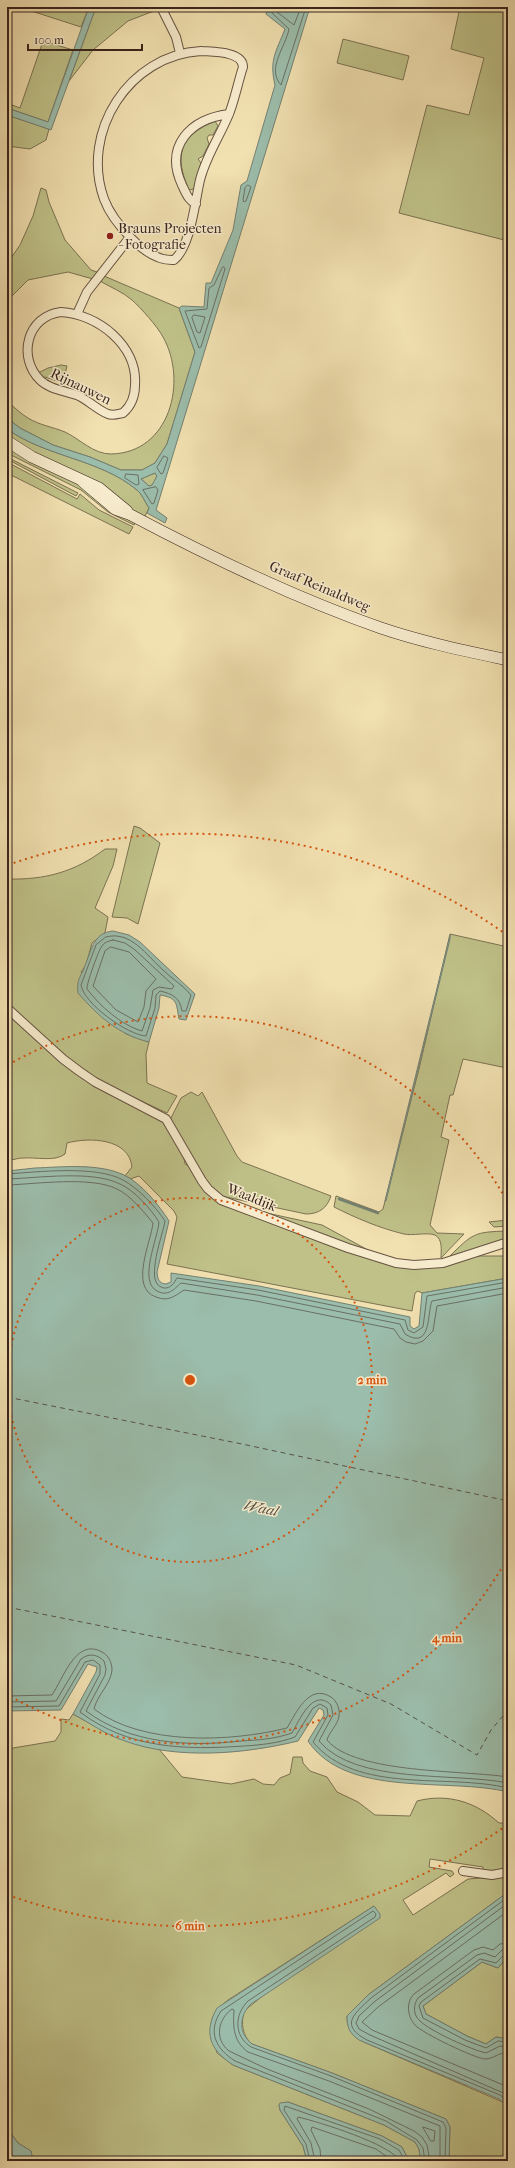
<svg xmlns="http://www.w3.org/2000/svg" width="515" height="2168" font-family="'IM FELL French Canon',serif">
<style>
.green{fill:#bfc188;stroke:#7c7252}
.water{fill:#9bbdab;stroke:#748072;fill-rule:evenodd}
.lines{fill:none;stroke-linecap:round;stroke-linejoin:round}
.shore{stroke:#6a7064;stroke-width:1}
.stream{stroke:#748072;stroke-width:2.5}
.ferry{stroke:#565248;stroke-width:1;stroke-dasharray:5 4;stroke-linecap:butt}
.street-casing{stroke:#675342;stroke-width:10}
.secondary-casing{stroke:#39241d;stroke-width:12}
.street{stroke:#f6ebcc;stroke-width:8}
.secondary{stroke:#f6ebcc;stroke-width:11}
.ring{fill:none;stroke:#d6540e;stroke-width:2;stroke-dasharray:2 4}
.poi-dot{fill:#8f2418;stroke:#f6ebcc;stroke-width:1.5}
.labels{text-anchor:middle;stroke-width:3;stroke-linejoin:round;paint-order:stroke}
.poi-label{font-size:14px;fill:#39241d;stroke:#f6ebcc;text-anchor:start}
.street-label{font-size:14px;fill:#39241d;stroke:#f6ebcc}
.water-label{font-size:15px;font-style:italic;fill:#565248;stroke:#f6ebcc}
.centre{fill:#d6540e;stroke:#f6ebcc;stroke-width:2}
.ring-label{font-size:12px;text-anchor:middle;font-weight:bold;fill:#d6540e;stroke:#f6ebcc;stroke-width:3;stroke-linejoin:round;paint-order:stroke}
</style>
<rect width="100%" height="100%" fill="#f1e0b0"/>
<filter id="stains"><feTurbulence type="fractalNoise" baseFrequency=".005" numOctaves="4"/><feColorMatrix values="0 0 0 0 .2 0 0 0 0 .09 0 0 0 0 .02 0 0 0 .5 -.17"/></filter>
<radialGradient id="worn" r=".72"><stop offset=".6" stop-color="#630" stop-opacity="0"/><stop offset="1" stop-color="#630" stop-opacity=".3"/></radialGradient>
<path class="green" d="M19,7H89L81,27Z
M96,7H157L159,9L128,21L93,50L69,81Z
M460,7H508V241L399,213L427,105L469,115L484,58L451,49Z
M343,39L409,56L403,80L337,63Z
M43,41L73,50L48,122L7,108V103L20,108Z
M7,115L49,129L46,140L30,149L7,146Z
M215,121L218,126L213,135H209L207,138L209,144L203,156L198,159L201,163L194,189L189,190C174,156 179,136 215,121Z
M41,188L46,190L49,202L65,240L91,270L97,272L93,279L68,272L28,280L7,301V264L20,245L33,216Z
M104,276L179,308L195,352L167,444L155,463L142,470H121L90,457L53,445L20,428L7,418V401C14,407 21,414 28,418C39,425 53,427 65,432C80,439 93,454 111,454C170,453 188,381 163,337C158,327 140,307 132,300C123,292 110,287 100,281Z
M61,365L67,366L63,383L45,377L43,378L38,373L48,368Z
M7,429C46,457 100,459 137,490C142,494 145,502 149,508L144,518L7,437Z
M7,446L79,484L136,522L134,525L108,512L81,490L7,453Z
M7,457L78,493L76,496L7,459Z
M7,462L77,499L80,494L99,510L133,527L129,534L7,473Z
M155,473L157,476L153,485L149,486L141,479Z
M134,826L140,828L160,843L138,924L127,918L112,917Z
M105,849H117L113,866L95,908L108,917L105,933L92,943L86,965L81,972L126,1034L149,1042L146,1054L147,1083L177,1096L167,1113L109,1086L78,1067L7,1004V879C45,880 75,872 105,849Z
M450,934L508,947V1064L507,1068L463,1059L453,1095H450L441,1137L449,1140L430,1225L437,1233L464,1234L441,1258C441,1251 443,1239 435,1235C426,1232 413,1236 404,1234C379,1228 356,1218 334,1207L336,1196L379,1212L383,1209L419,1069Z
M7,1012L62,1061L163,1121L183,1153L185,1164L191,1167L206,1192L400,1266L477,1256H508V1278L422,1293L418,1291L415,1293L412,1311L167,1264L177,1217L174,1211L139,1176L130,1179L125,1176L132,1167C129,1138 89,1137 67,1143L65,1154C55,1162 36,1157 23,1158C18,1158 12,1160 7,1161C7,1152 10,1128 7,1123Z
M191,1092L198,1096L202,1092L237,1156L242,1162L331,1196C327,1208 319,1214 306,1214L221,1196L210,1188L170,1120L181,1098Z
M262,1212L322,1225L379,1256Z
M508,1220V1226L494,1227L489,1222Z
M508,1231V1239L449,1257C473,1233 474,1232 508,1231Z
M73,1714C102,1730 126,1745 159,1749L182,1777L231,1784L254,1779L263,1784L274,1785L280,1778L290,1774L293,1757H302L303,1763L310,1771L327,1777L337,1792L358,1802L375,1815L410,1816L417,1801C448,1793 476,1802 499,1823H504L508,1820L507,1870L483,1872V1867L430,1859L429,1867L452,1871L454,1874L450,1877L446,1873L403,1900L413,1915L468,1879L508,1876V1892L368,1995L347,2016C347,2030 353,2037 366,2043L505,2103L508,2106V2161H449L450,2127L446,2119L332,2073L252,2044C242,2036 241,2023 244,2011L374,1906L228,2000C205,2018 210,2028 217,2053L233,2065L384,2125L415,2142L419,2149L421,2161H409L402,2147L382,2136L288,2102L279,2105L280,2110L303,2146L307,2161H33L31,2151L18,2143L7,2128V1749L55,1741L61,1732V1719L69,1720Z
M508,1956V2039L496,2037L486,2044L467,2036L426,2014L423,2006L482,1962L498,1968Z"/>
<path class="water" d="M89,7H96L51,130L7,115V108L48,122Z
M268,7H310L156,510L167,518L165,523L147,513L149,508C145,502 142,494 137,490C100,459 46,457 7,429V418L20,428L53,445L90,457L121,470H142L155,463L167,444L195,352L179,308L182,306L204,307L206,283H211L233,230L241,185L247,181L275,85C269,60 276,52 285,29L266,14ZM155,473L157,476L152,485L149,486L141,479Z
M113,931L129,935L140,942L195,994L186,1020L179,1019C176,1003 178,998 160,995L159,1008L149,1042C119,1035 98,1016 78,993C76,978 82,976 86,963C92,948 94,933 113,931Z
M450,935V939L386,1201H385Z
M35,1168C63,1167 98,1163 124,1175C141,1183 159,1205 169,1221L157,1272C158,1279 158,1283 166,1284L171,1282V1273L259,1286L410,1317V1326L414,1329L419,1326L422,1293L508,1278V1792C448,1777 347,1799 308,1741L324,1715L323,1710L319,1708L298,1741C245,1754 177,1760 125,1741C106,1735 90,1723 73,1714L96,1672L97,1667L88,1664L61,1710L7,1711V1171Z
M508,1892V1956L498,1968L482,1962L423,2006L426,2014L467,2036L486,2044L496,2037L508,2039V2106L499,2099L359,2040C349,2033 347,2027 347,2016L368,1995Z
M374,1906L380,1914V1918L251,2004C239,2016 238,2033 252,2044L332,2073L446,2119L450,2127L449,2161H421L419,2149L415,2142L384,2125L233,2065C210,2050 203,2033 217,2008Z
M288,2102L382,2136L402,2147L409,2161H307L303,2146L280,2110L279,2105L280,2103Z
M7,2128L18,2143L31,2151L33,2161H7Z"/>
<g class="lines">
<path class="shore" d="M272,7V13L289,29C286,46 266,69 281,85L306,7
M277,7V12L294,25L301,7
M248,185L251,187L246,201L244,202L243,200L245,188Z
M224,267L225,269L201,347L199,348L185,311L207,309L209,288L214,285L222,268Z
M194,315L205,317L200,333L197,332L192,318Z
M164,456L168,458L163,473L161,474L157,468Z
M126,474L138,475L139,484L136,485L125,478Z
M156,487L158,490L154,503L152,504L143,490Z
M106,937C131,930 147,956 163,970C172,979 183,985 191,995L186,1011H182C180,998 173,994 160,991L156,995L155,1008L146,1036C128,1035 84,1004 81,985L96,945Z
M113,940L125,943L134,949L174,986L172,989L159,987L153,990L150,1008L142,1031C121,1025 100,1006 87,989C86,985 99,949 102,946C104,942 109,941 113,940Z
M111,947L129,952L156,979L146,991L144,1007L138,1022L116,1010L93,986L105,951Z
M7,1174C37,1172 96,1165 123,1180C138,1188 156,1207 165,1221C163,1234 145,1281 161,1287C165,1289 169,1288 172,1285C175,1283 175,1280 177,1278L258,1290L405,1320L408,1330L414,1333L423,1327L427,1296L508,1282
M7,1179C38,1178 92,1170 120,1184C134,1190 151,1209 159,1222C158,1238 138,1281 157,1291C168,1297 174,1289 181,1283L257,1295L400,1324L405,1334C432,1351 427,1312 432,1301L508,1287
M7,1185C37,1184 91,1176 117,1189C130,1195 144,1212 153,1223C151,1242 129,1288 156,1297C168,1302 175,1296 184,1290L256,1301L394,1329L400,1338L406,1342L415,1344L423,1341L433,1331L437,1306L508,1293
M7,1696L52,1695C63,1679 76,1637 102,1652C108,1655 112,1662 112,1670C111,1684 97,1695 94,1709C143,1746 231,1742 287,1728C296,1713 309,1683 331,1697C337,1701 340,1709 339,1716C338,1725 329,1732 327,1740C355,1774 464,1770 508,1777
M7,1702L56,1701L81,1659C89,1653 97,1654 104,1661L106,1669L105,1675L86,1711C130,1744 189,1747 241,1741C258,1740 275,1739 292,1733C299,1721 313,1687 331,1705L333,1715L319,1741C356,1785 454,1772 508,1783
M7,1707L59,1706L85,1662L93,1660L100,1665V1674L80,1712C129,1749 185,1750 244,1746C261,1745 279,1743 295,1737L313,1708L320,1704L327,1708L328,1715L313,1742C357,1795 447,1773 508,1788
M508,1897L371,1998C354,2014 339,2025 367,2040L500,2095L508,2101
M508,1903L374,2002L359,2016L356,2023L359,2029L370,2035L508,2095
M508,1911L378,2007L362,2022L372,2030L508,2087
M508,1943L500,1944L493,1950L483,1947L474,1950L414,1994C406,2002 407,2016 415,2025C422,2033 474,2058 485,2059C494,2059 498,2052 508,2053
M508,1949L502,1950L495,1957L484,1953L477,1955L418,1998C413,2005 413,2015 420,2021C430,2031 472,2050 486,2053L500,2046L508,2047
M508,1954L504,1955L496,1963L480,1959L421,2002L419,2006L423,2018L465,2040L486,2048L498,2041L508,2042
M423,2127L435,2131L434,2141H431Z
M310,2161L306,2144L284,2110L285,2106L380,2139L399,2150L405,2161
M315,2161L311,2143L297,2119L298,2117C319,2122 391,2144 400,2161
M321,2161L320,2149L311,2130L312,2127L376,2149L393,2161
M425,2161L423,2148L417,2140L386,2121L235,2061C216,2049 207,2032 221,2011L373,1911L376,1914L375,1917L248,2001C234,2015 234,2036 251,2047L331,2076L443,2122L446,2128L445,2161
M430,2161L427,2145L422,2137L414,2131L369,2109L267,2069L229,2051C214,2039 218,2019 232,2009L234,2010C233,2027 233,2041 248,2052L329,2081L440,2126V2161"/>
<path class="stream" d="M339,1199L378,1213"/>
<path class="ferry" d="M7,1397L242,1444L508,1501
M7,1607L296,1665L391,1704L477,1755L491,1730L508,1710"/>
<defs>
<path id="street" d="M161,7L176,37L180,53
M201,51C212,52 243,51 243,67C238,82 235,99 229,114C220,136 206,156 200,180C195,201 191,246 174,260C158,261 143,250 132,239C120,227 110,215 104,199C80,132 129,55 201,51Z
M196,204C188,200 186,193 182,185C164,146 190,119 229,114
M61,312C98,314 138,346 135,385C135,396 131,406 123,413C118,414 113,416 108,414C99,411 89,401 79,396C67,391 50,390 40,380C17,357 27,316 61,312Z
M77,314L87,292L130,237
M7,1008L63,1059L79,1071L95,1082L166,1119L202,1181L208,1189L221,1200L348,1248L396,1263L414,1265L443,1263L508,1242
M463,1871L492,1875L508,1872"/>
<path id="secondary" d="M7,441L32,457L99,488L127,511
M83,482L115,509L129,514C210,557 295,598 381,628C422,642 466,651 508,660"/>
</defs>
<use href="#street" class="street-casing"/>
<use href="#secondary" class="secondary-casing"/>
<use href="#street" class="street"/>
<use href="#secondary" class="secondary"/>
</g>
<g class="ring">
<circle cx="190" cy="1380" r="182"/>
<path d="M507 1559A364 364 0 0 1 8 1695M8 1065A364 364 0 0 1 507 1201"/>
<path d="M507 1825A546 546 0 0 1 8 1895M8 865A546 546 0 0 1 507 935"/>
</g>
<circle class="poi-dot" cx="110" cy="236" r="4"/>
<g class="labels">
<g class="poi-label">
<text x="118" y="233">Brauns Projecten<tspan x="118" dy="16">- Fotografie</tspan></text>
</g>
<g class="street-label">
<text transform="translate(81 386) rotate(26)" y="5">Rijnauwen</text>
<text transform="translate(320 586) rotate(23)" y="5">Graaf Reinaldweg</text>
<text transform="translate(252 1197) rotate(22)" y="5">Waaldijk</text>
</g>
<g class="water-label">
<text transform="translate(261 1508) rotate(11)" y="5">Waal</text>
</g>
</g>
<circle cx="190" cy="1380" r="6" class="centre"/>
<g class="ring-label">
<text x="372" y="1384">2 min</text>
<text x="447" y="1642">4 min</text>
<text x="190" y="1930">6 min</text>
</g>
<rect width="515" height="2168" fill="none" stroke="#f1e0b0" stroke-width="24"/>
<rect x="8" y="8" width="499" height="2152" fill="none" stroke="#39241d" stroke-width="2"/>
<rect x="12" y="12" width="491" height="2144" fill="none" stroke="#39241d"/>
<path d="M28 44v6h114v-6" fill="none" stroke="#39241d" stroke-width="2"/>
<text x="34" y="44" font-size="12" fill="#39241d" stroke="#f6ebcc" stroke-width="3" paint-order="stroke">100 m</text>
<rect width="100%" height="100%" filter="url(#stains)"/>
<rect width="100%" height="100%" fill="url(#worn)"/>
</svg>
